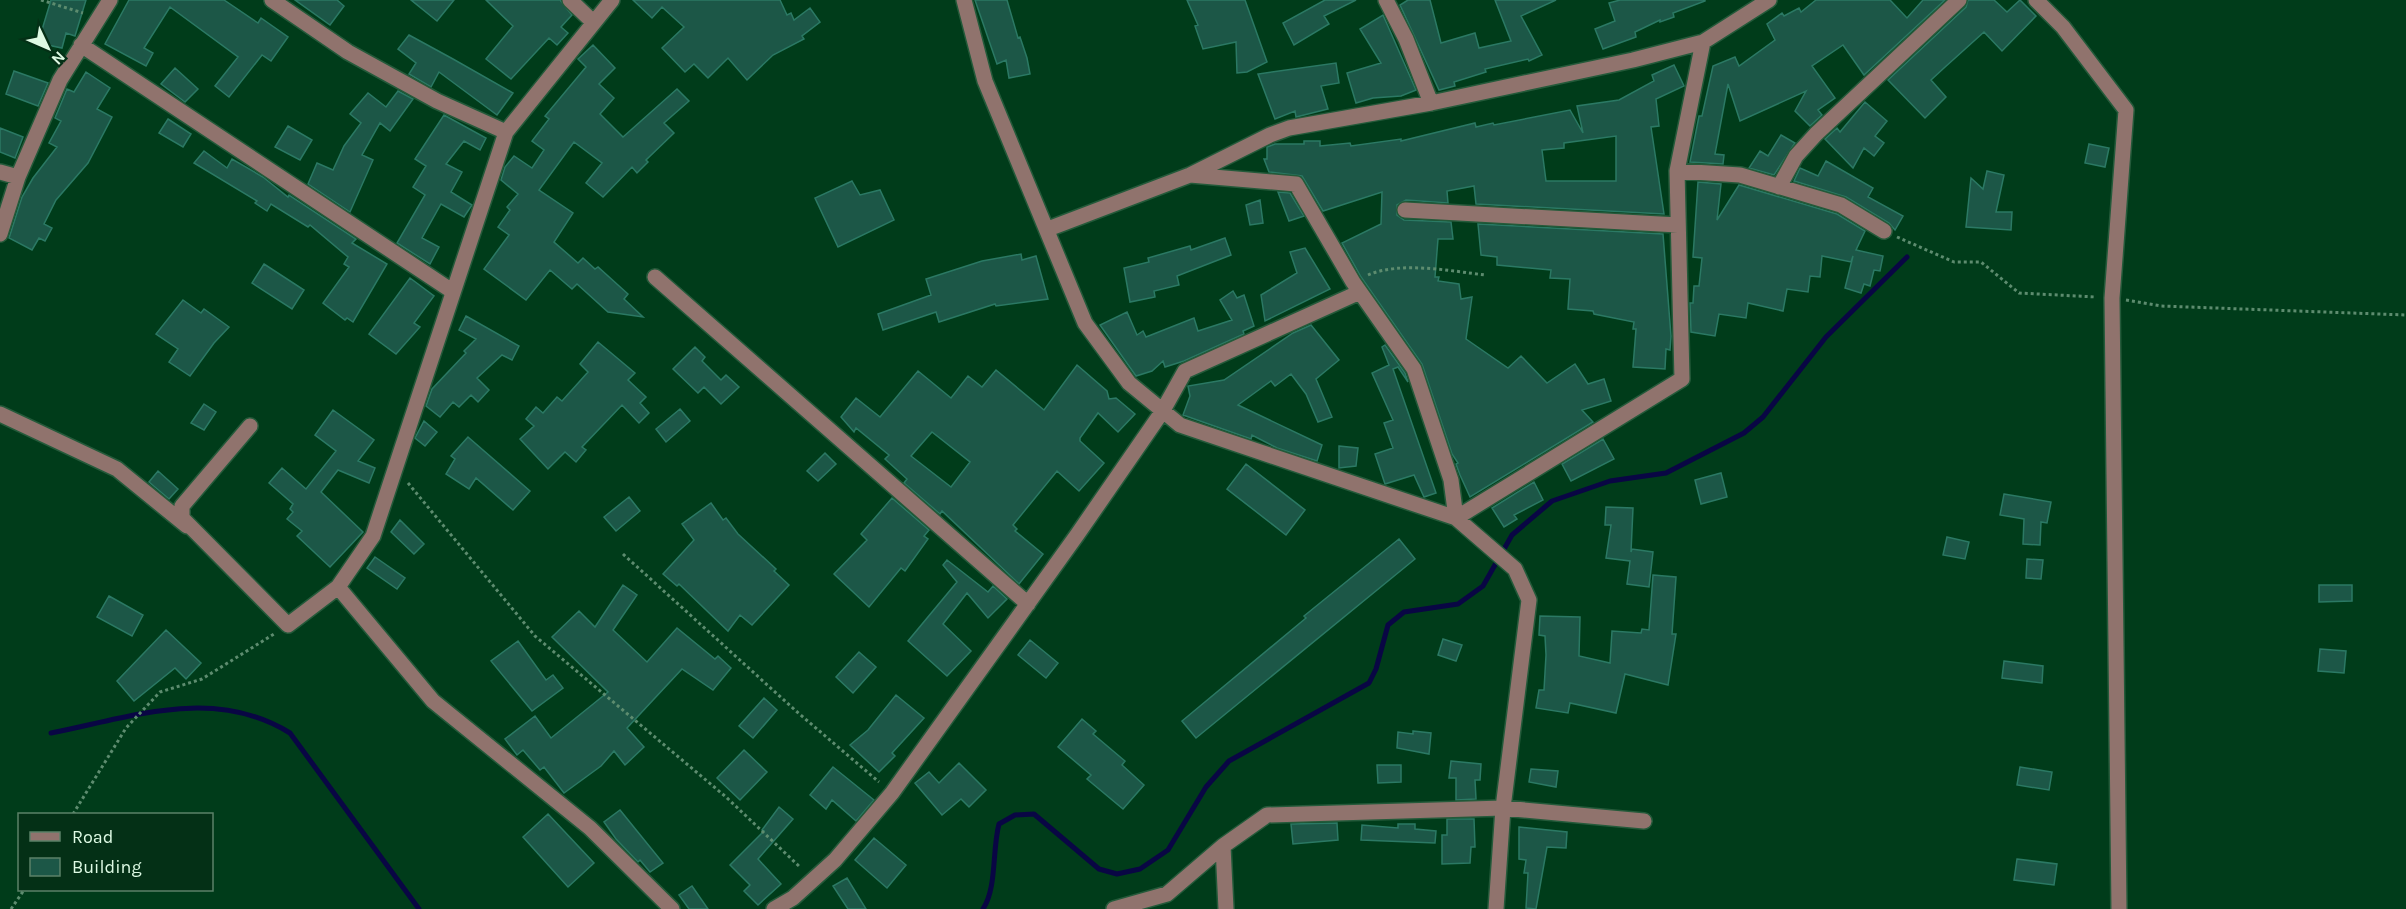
<svg xmlns="http://www.w3.org/2000/svg" width="2406" height="909" font-family="Karla,sans-serif">
<style>
.lines{fill:none;stroke-linecap:round;stroke-linejoin:round}
.stream{stroke:#090644;stroke-width:5}
.building{fill:#1c5747;stroke:#2b7964;stroke-width:1.5;fill-rule:evenodd}
.minor-casing{stroke:#245a3a;stroke-width:18}
.path{stroke:#5d8c6f;stroke-width:3;stroke-dasharray:3 3;stroke-linecap:butt}
.minor{stroke:#90736d;stroke-width:15}
</style>
<rect width="100%" height="100%" fill="#003c1a"/>
<g class="lines">
<path class="stream" d="M51,733C132,717 214,686 290,733L419,909
M983,909C997,888 992,850 999,824L1015,815L1034,814L1099,869L1117,874L1140,869L1168,850L1206,787L1229,761L1369,683L1376,669L1388,625L1404,612L1458,604L1483,586L1512,535L1552,501L1610,481L1666,473L1744,433L1763,417L1826,337L1907,257"/>
</g>
<path class="building" d="M51,0H86L75,36L66,33L62,48L38,43Z
M129,0H224L258,23L261,18L288,37L271,61L262,55L229,97L215,86L238,57L170,7L144,48L153,53L146,66L105,44Z
M295,0H337L344,6L330,25Z
M411,0H454L437,21Z
M486,0H560L572,15L561,27L568,33L557,45L549,38L511,79L486,59L513,26Z
M633,0H780L787,15L791,13L794,20L810,8L820,22L802,36L804,39L773,55L747,80L728,58L708,78L694,64L685,72L662,48L684,27L662,7L652,18Z
M975,0H1007L1018,38L1020,37L1027,58L1030,74L1009,78L1006,60L997,64Z
M1187,0H1245L1267,62L1247,72L1237,73L1236,42L1203,49L1195,26L1198,25Z
M1325,0H1356L1324,16L1329,24L1294,45L1283,23Z
M1408,0H1430L1441,43L1475,33L1479,48L1511,41L1495,0H1556L1521,16L1542,55L1529,61L1528,59L1485,69L1486,72L1454,82L1455,86L1439,90L1400,5Z
M1620,0H1705V1L1673,13L1674,17L1660,22V20L1635,32L1636,37L1603,49L1595,29L1615,21L1609,3Z
M1816,0H1890L1907,18L1923,0H1945L1864,75L1843,45L1812,66L1835,98L1818,110L1822,115L1810,126L1795,111L1806,91L1740,121L1728,84L1715,154L1724,155L1723,164L1690,162L1699,116H1702L1713,66L1735,57L1739,66L1775,40L1767,24L1782,13L1784,16L1799,8L1801,12Z
M1968,0H1994L2007,12L2020,0L2036,16L2002,51L1984,32L1944,68L1931,80L1946,97L1925,118L1888,80L1966,7Z
M1383,15L1416,90L1401,96L1373,98L1356,103L1347,73L1381,63L1360,29Z
M409,35L453,59L513,93L497,115L439,72L431,87L409,74L416,63L398,49Z
M593,45L615,68L599,84L614,98L600,114L623,137L677,89L689,101L664,123L674,133L646,160L648,162L637,173L632,167L603,197L586,183L602,163L574,142L539,190L573,213L554,242L578,263L583,258L595,269L598,267L628,294L624,299L643,317L608,312L577,284L572,289L550,270L526,300L484,269L509,235L498,227L510,210L507,207L518,194L501,180L505,167L514,156L532,168L544,150L532,141L549,119L545,116L586,67L578,59Z
M1336,63L1339,83L1321,86L1328,109L1296,117L1295,111L1275,119L1258,74Z
M1674,65L1684,86L1656,99L1659,126L1651,127L1664,214L1476,204L1474,186L1447,191L1448,203L1406,200L1397,205V215L1404,220L1451,222L1453,239H1438L1435,277H1439L1438,281L1459,284L1461,299L1472,297L1466,339L1508,368L1521,356L1547,383L1575,364L1588,384L1604,379L1611,401L1582,410L1593,422L1470,497L1460,475L1456,464L1458,463L1452,454L1422,364L1361,277L1342,243L1381,224L1382,192L1323,211L1302,176L1269,172L1264,159H1267V147L1275,144H1304V141H1320V146L1350,143L1351,146L1401,139V141L1475,123L1476,127L1493,123L1494,125L1570,110L1583,133L1577,106L1619,100L1654,81L1652,75ZM1616,136V181H1546L1542,150L1564,148V143Z
M175,68L198,89L185,102L161,84Z
M14,71L48,83L38,106L6,94Z
M86,72L110,88L97,109L112,117L88,163L56,200L44,224L52,228L45,241L39,238L32,250L9,238L22,197L33,178L57,147L49,143L61,121L55,118L67,89L74,92Z
M398,91L413,99L390,131L380,123L362,155L373,160L350,212L308,184L317,163L333,170L344,146L361,123L350,114L368,93L386,107Z
M1865,102L1887,121L1875,136L1884,143L1874,156L1864,148L1853,168L1825,139L1837,128L1840,132Z
M444,115L486,138L480,150L464,141L446,164L462,172L451,192L472,205L464,217L441,204L422,238L439,247L430,264L397,243L425,195L413,187L426,166L415,159Z
M168,119L191,134L183,147L159,133Z
M288,126L312,140L300,160L275,147Z
M0,128L23,137L15,158L0,152Z
M1781,135L1795,143L1774,175L1749,168L1760,151L1768,156Z
M2089,144L2109,148L2105,167L2085,163Z
M204,151L227,168L232,159L263,177L288,197L289,195L356,239L352,243L387,264L353,322L347,318L345,320L323,303L349,267L344,264L348,257L310,225L308,227L271,204L267,211L255,203L257,201L194,163Z
M1826,161L1873,188L1868,197L1903,216L1895,230L1889,223L1846,197L1794,181L1800,168L1818,176Z
M1987,171L2004,175L1996,212H2012L2011,230L1966,227L1971,178L1983,189Z
M852,181L860,195L880,190L894,220L838,247L815,198Z
M1698,182L1721,184L1717,220L1739,185L1837,214L1865,231L1856,250L1883,256L1880,271L1874,270L1870,286L1864,284L1861,293L1845,288L1853,256L1851,262L1822,256L1820,277L1810,276L1808,292L1787,289L1783,311L1748,303L1746,318L1719,314L1715,336L1691,332L1690,303H1693L1694,286H1699L1702,258L1693,257Z
M1278,192L1290,193L1304,216L1289,221Z
M1260,200L1263,223L1250,225L1246,205Z
M1478,224L1663,234L1671,336L1670,350L1666,349L1665,369L1633,367L1636,329H1633L1634,322L1594,314L1593,311L1568,309L1570,279L1550,278L1551,270L1497,265V257L1481,255Z
M1225,238L1231,255L1177,276L1179,285L1154,291L1155,297L1130,302L1124,268L1149,262L1148,258L1190,246L1191,250Z
M1305,248L1330,289L1265,321L1261,295L1297,273L1290,252Z
M1021,254L1022,260L1036,256L1048,299L996,306L995,304L939,322L936,312L883,330L878,314L931,295L926,279L982,261Z
M264,264L304,290L292,309L252,283Z
M410,278L434,296L414,323L420,327L396,354L369,334Z
M1233,291L1237,298L1244,295L1254,326L1243,331L1244,334L1184,361L1165,367L1163,361L1152,371L1136,376L1100,325L1127,312L1137,335L1143,331L1146,337L1194,318L1198,331L1232,320L1220,300Z
M183,300L201,313L204,309L229,327L214,343L190,376L169,362L178,349L156,334Z
M466,316L519,346L512,360L502,355L477,378L489,390L478,402L471,395L459,407L453,402L440,417L426,406L432,389L466,353L464,351L476,339L459,330Z
M1311,325L1339,360L1316,379L1332,417L1318,422L1306,394L1291,374L1275,386L1271,381L1238,405L1322,445L1317,461L1277,448L1252,435L1251,439L1183,415L1190,396L1188,386L1224,380L1293,333Z
M598,342L635,373L628,380L646,397L640,403L649,413L639,423L622,405L582,447L586,450L576,462L565,452L548,469L520,439L534,426L526,419L536,407L543,413L557,397L562,401L588,372L580,364Z
M1385,345L1405,373L1408,382L1398,367L1393,369L1436,493L1424,497L1414,475L1385,484L1375,454L1393,448L1384,423L1393,420L1372,373L1389,365L1382,347Z
M695,347L705,357L702,361L721,380L726,375L739,387L721,404L704,387L698,393L673,369Z
M1077,365L1107,391L1109,399L1116,398L1135,414L1118,432L1098,413L1080,438V441L1104,463L1079,491L1057,471L1013,525L1017,529L1015,531L1043,554L1019,584L942,511L940,514L904,483L907,479L885,459L889,455L856,428L854,432L841,417L856,398L880,417L918,371L951,398L968,376L982,387L996,370L1044,410ZM932,432L970,462L951,487L911,456Z
M204,404L216,412L204,430L191,423Z
M680,409L690,421L666,442L656,429Z
M333,410L374,440L358,461L375,468L369,483L338,470L321,492L363,532L330,567L297,536L302,531L287,519L293,512L290,509L293,504L269,483L282,468L306,489L336,451L315,435Z
M424,421L437,432L425,446L415,438Z
M468,437L530,491L513,510L476,478L469,489L446,474L455,459L451,456Z
M1603,439L1614,459L1571,481L1562,464Z
M1339,446L1358,448L1356,466L1339,468Z
M825,453L836,464L818,481L807,471Z
M1246,464L1305,510L1286,535L1227,489Z
M158,471L178,489L169,499L149,482Z
M1721,473L1727,497L1701,504L1695,480Z
M1534,482L1543,500L1514,515L1517,519L1504,527L1492,508Z
M2004,494L2051,502L2047,523L2041,522L2040,545L2023,544L2024,519L2000,515Z
M629,497L640,511L616,531L604,517Z
M892,498L929,530L924,536L928,539L905,571L901,568L869,607L834,574L867,540L861,534Z
M711,503L723,520L726,518L738,534L776,569L774,571L789,585L752,625L740,615L728,631L679,584L677,586L663,574L694,540L682,524Z
M1606,507L1633,508L1631,552L1632,549L1653,552L1649,587L1627,584L1630,561L1606,558L1611,525H1605Z
M400,520L424,544L414,554L391,532Z
M1947,537L1969,542L1965,559L1943,555Z
M1399,539L1415,559L1196,738L1182,721L1306,618L1304,616Z
M375,557L405,578L397,589L367,568Z
M2027,559L2043,560L2041,579L2026,578Z
M947,560L988,592L993,586L1007,599L988,618L967,593L943,624L971,651L947,676L908,641L957,582L943,565Z
M1653,575L1676,577L1672,634H1676L1668,685L1625,674L1616,713L1570,703L1568,713L1536,708L1539,690H1544L1546,655L1545,636L1539,635L1540,616L1580,617L1579,656L1610,663L1612,631L1641,633L1642,629L1649,630Z
M623,585L637,595L613,630L647,662L677,628L715,659L718,656L731,668L713,690L682,669L627,728L644,747L625,765L614,751L601,766L564,793L544,767L540,770L523,750L517,755L505,739L535,716L551,738L608,692L552,637L579,611L595,627Z
M2319,585H2352V601L2319,602Z
M109,596L143,615L132,636L97,617Z
M166,630L201,663L186,679L175,668L134,701L117,681Z
M1443,639L1462,645L1456,661L1438,655Z
M1030,640L1058,663L1046,678L1018,655Z
M518,641L546,680L553,675L563,688L532,711L491,661Z
M2320,649L2346,651L2344,673L2318,671Z
M859,652L876,667L853,693L836,677Z
M2004,661L2043,666L2042,683L2002,678Z
M896,695L924,718L892,753L895,756L879,772L850,745L868,730Z
M764,698L777,710L753,738L739,726Z
M1082,719L1096,731L1093,734L1125,761L1122,765L1144,785L1123,809L1087,779L1091,775L1058,747Z
M1413,731L1431,733L1429,754L1397,748L1398,732L1413,734Z
M744,750L767,772L740,800L717,778Z
M1451,761L1481,764L1480,780H1475L1476,799L1456,800V778H1449Z
M959,763L986,790L969,807L961,799L942,815L915,783L929,772L939,783Z
M1377,765H1401V782L1378,783Z
M833,767L874,800L856,821L832,800L826,809L810,795Z
M2020,767L2052,772L2049,790L2017,785Z
M1531,769L1558,771L1556,787L1529,782Z
M779,807L793,819L758,859L781,884L758,905L744,891L750,885L730,865L764,831L762,830Z
M620,810L663,863L650,872L640,860L638,862L616,839L604,822Z
M548,814L594,863L568,887L523,837Z
M1447,819H1474L1475,847H1471L1470,863L1442,864V835H1447Z
M1337,823L1338,840L1293,844L1291,824Z
M1398,824H1415V829L1436,831L1435,843L1361,840L1362,825L1398,828Z
M1519,827L1567,832L1566,848L1547,847L1536,909L1526,908L1528,873H1524L1526,860L1519,859Z
M874,838L906,865L887,888L855,860Z
M2017,859L2057,864L2054,885L2014,880Z
M847,878L866,909H848L833,886Z
M692,886L708,909H689L679,895Z"/>
<g class="lines">
<defs>
<path id="minor" d="M272,0L348,52L437,101L506,132
M570,0L593,22
M964,0L985,81L1085,323L1129,383L1180,425L1456,518L1682,379L1677,171L1703,42
M1386,0L1406,39L1431,103
M2036,0L2063,27L2126,110L2112,298L2119,909
M81,45L452,291
M1677,171L1740,175L1841,205L1884,231
M0,172L18,177L60,80L110,0
M1190,175L1296,184L1353,282L1414,369L1451,480L1456,518L1515,569L1529,600L1503,808L1496,909
M1779,187L1796,156L1816,134L1959,0
M1405,210L1678,225
M1048,229L1190,175L1270,135L1289,128L1431,103L1633,60L1703,42L1769,0
M0,234L18,177
M655,277L1028,604
M0,414L117,469L187,526
M250,426L182,506V518L288,625L338,587L373,536L506,132L612,0
M338,587L433,701L590,828L672,909
M1223,846L1226,909
M774,909L793,898L835,860L892,793L1077,535L1162,412L1185,371L1360,292
M1114,909L1167,894L1223,846L1267,815L1503,808L1644,821"/>
</defs>
<use href="#minor" class="minor-casing"/>
<path class="path" d="M41,0L83,13
M1897,237L1954,262H1981L2019,293L2096,297
M1368,275C1400,261 1451,271 1485,275
M2126,300L2161,306L2406,315
M408,483L535,636L726,797L801,868
M623,554L796,711L879,782
M73,814L126,728L160,692L202,679L274,634
M11,909L24,890"/>
<use href="#minor" class="minor"/>
</g>
<rect x="18" y="813" width="195" height="78" fill="#043016" stroke="#5b8168" stroke-width="1.5"/>
<rect x="30" y="832" width="30" height="9" fill="#90736d" stroke="#5b8168" stroke-width="1.5"/>
<text x="72" y="843" font-size="18" fill="#defae4">Road</text>
<rect x="30" y="858" width="30" height="18" fill="#1c5747" stroke="#5b8168" stroke-width="1.5"/>
<text x="72" y="873" font-size="18" fill="#defae4">Building</text>
<g transform="translate(48 48) rotate(134)" stroke="#043016" stroke-width="4.5" paint-order="stroke">
<path d="M0-4.5L10 22L0 15L-10 22Z" fill="#defae4"/>
<text y="-9" font-size="16" font-weight="bold" text-anchor="middle" fill="#defae4">N</text>
</g>
</svg>
